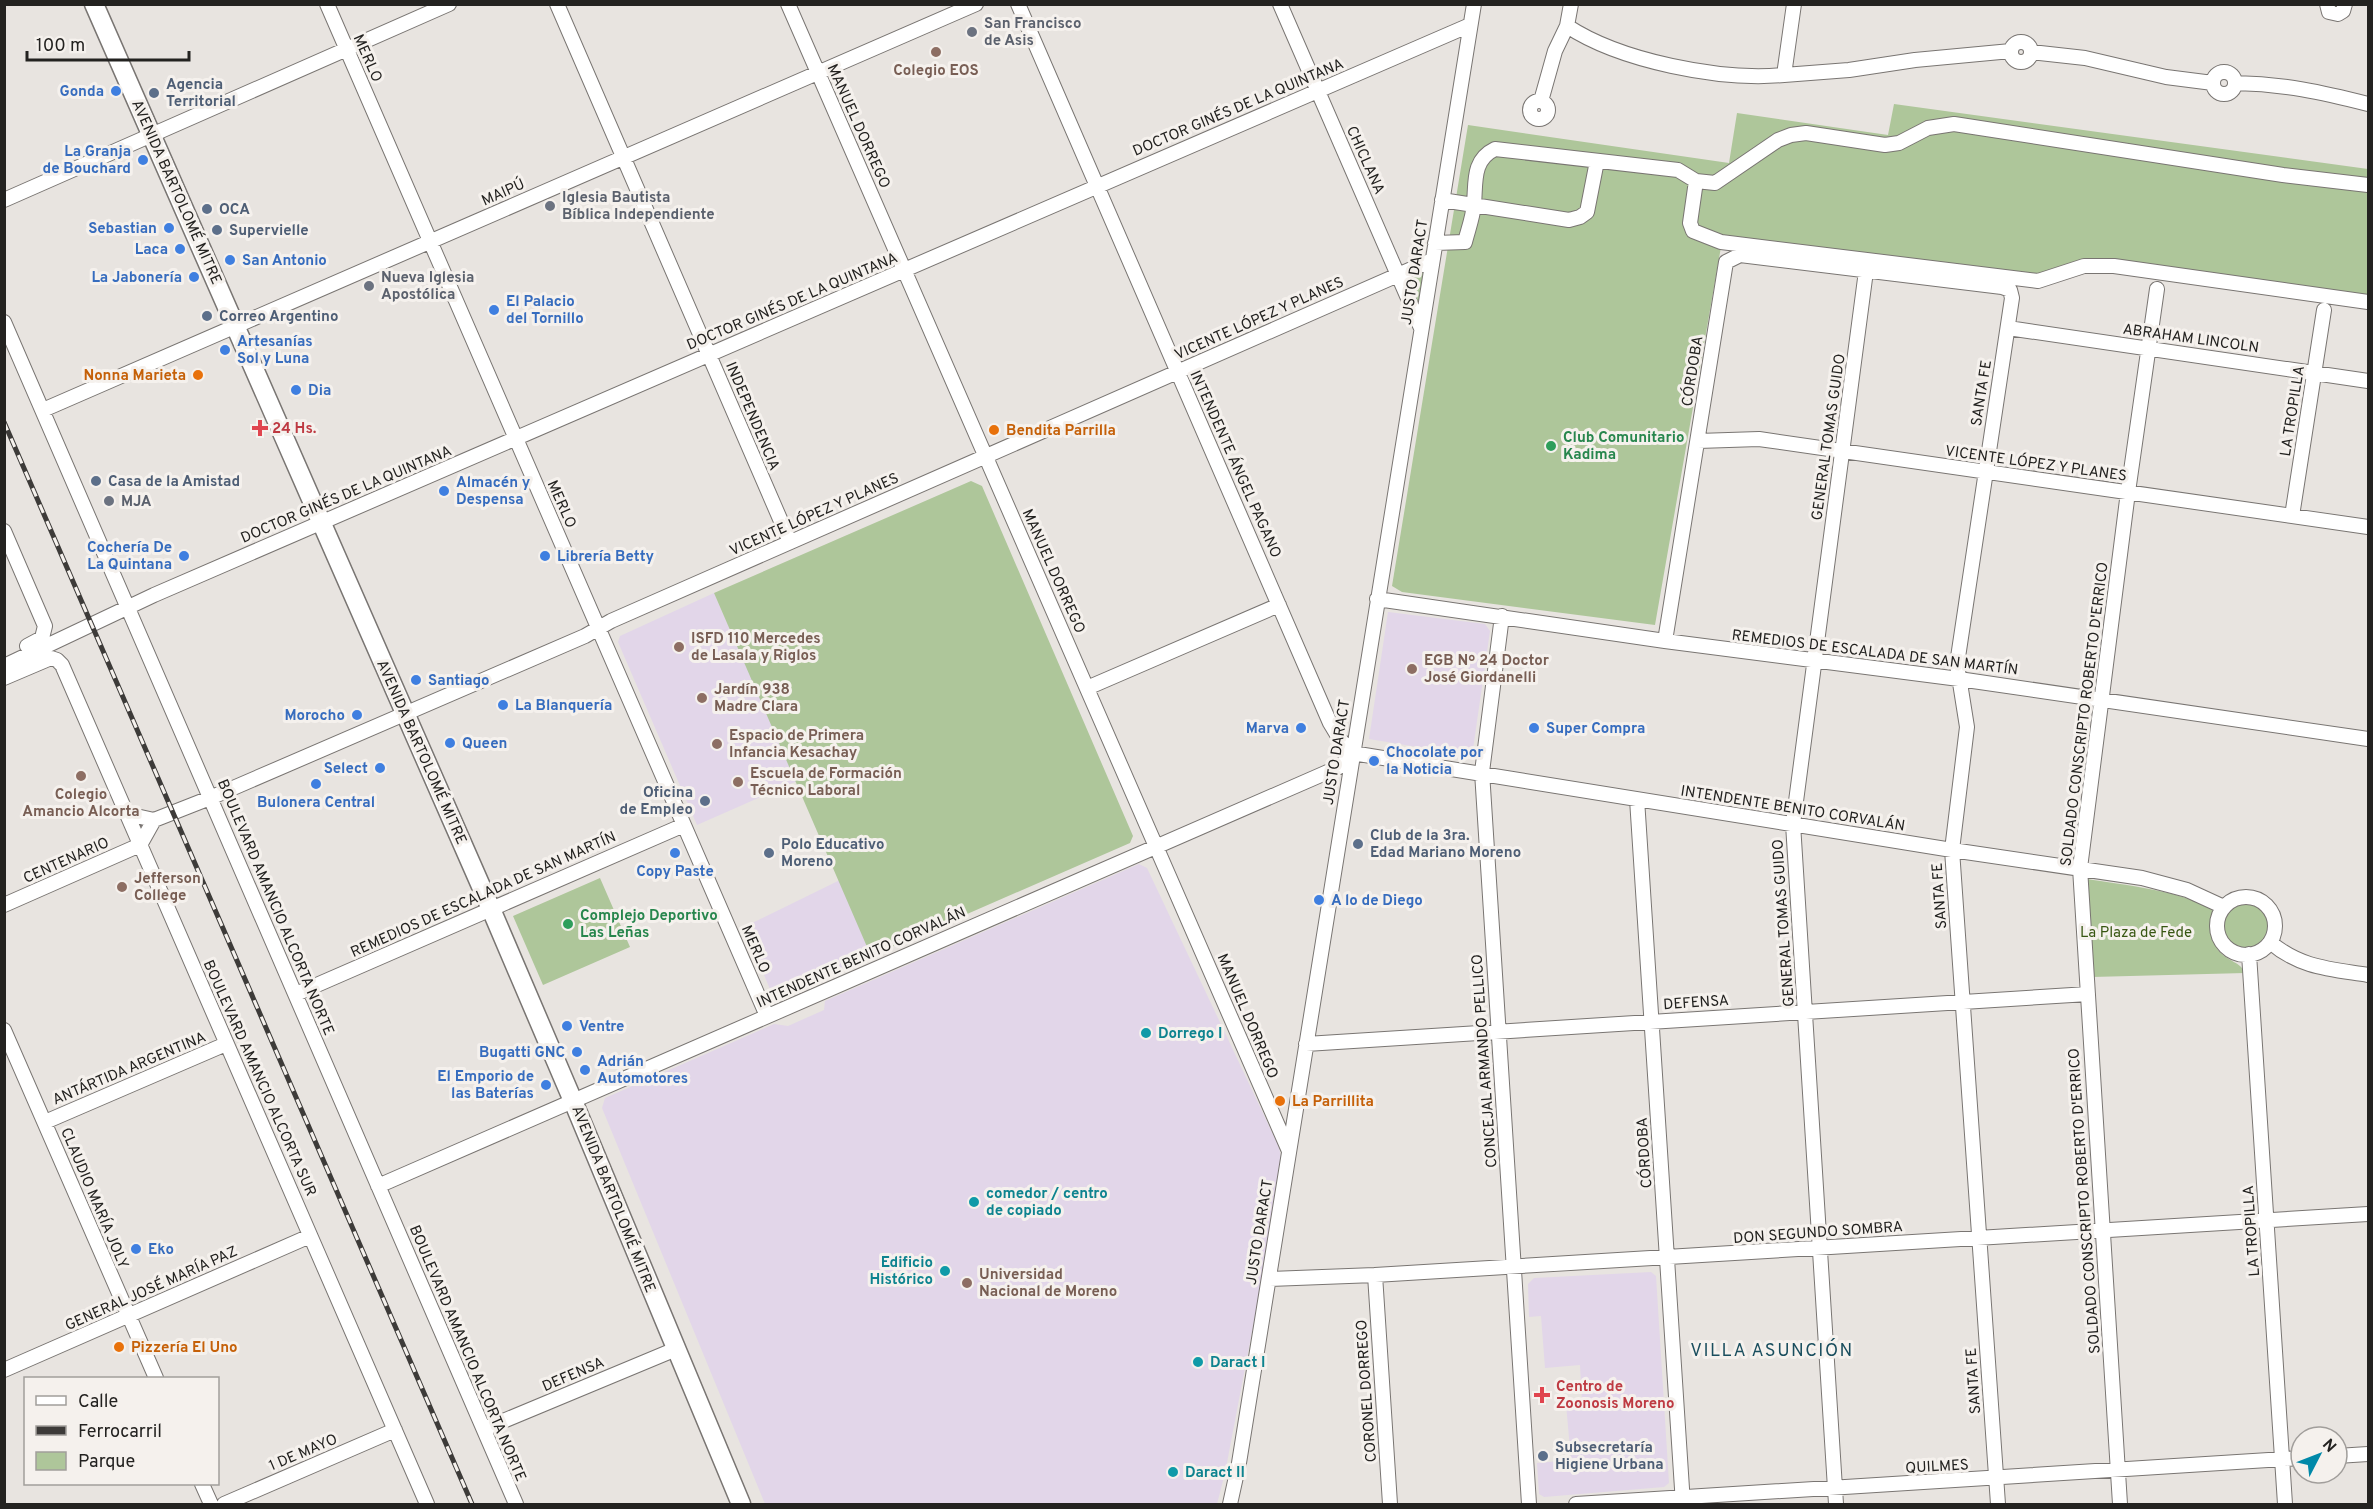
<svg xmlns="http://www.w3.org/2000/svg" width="2373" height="1509" font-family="Overpass,sans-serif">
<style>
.industrial{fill:#e2d6e9}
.green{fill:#aec69a}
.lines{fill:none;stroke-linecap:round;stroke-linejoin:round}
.minor-casing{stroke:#797572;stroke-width:16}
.major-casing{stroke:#797572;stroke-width:21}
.minor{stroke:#fff;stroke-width:14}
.major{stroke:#fff;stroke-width:18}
.rail-casing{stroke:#3d3b39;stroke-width:5}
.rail{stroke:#f5f1ed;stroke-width:3;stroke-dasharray:9;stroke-linecap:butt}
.worship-dot{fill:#6b7280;stroke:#f5f1ed;stroke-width:2}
.education-dot{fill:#8d6e63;stroke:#f5f1ed;stroke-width:2}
.shop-dot{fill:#3f7fe0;stroke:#f5f1ed;stroke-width:2}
.service-dot{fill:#5c6f8a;stroke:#f5f1ed;stroke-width:2}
.food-dot{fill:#e8710a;stroke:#f5f1ed;stroke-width:2}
.health-dot{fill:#e0444e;stroke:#f5f1ed;stroke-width:2}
.leisure-dot{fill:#2e9e5b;stroke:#f5f1ed;stroke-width:2}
.culture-dot{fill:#0f9aa8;stroke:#f5f1ed;stroke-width:2}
.labels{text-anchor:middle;stroke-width:6;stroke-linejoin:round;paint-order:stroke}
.worship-label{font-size:15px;font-weight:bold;fill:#5b616d;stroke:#f5f1ed;text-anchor:start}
.street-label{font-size:15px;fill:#232220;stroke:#f5f1ed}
.education-label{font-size:15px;font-weight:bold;fill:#785e54;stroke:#f5f1ed;text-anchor:start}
.service-label{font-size:15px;font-weight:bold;fill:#4e5e75;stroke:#f5f1ed;text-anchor:start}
.shop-label{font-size:15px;font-weight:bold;fill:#366cbe;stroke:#f5f1ed;text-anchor:start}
.food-label{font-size:15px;font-weight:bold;fill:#c56008;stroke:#f5f1ed;text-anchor:start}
.health-label{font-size:15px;font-weight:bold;fill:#be3a42;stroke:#f5f1ed;text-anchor:start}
.leisure-label{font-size:15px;font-weight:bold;fill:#27864d;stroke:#f5f1ed;text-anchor:start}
.park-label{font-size:15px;fill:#375612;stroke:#f5f1ed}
.culture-label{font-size:15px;font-weight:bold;fill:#0d838f;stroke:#f5f1ed;text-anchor:start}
.quarter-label{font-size:18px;letter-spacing:1.5px;fill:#1a4e5e;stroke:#f5f1ed}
</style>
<rect width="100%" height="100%" fill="#e8e4e0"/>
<path class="industrial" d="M714,593L797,781L697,825L618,642L620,636Z
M1388,612L1485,624L1490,631L1472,756L1369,739Z
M1139,864L1147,868L1279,1147L1283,1169L1225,1473L1217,1504H765L602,1108L605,1098L774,1024L788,1026L824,1010L825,1001Z
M840,880L871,956L780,997L772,994L744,927Z
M1651,1272L1656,1276L1669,1483L1664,1487L1544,1497L1539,1494L1537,1463L1571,1460L1566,1404L1582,1403L1580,1365L1545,1368L1541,1316L1529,1317L1528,1284L1534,1278Z"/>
<path class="green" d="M1894,104L2368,169V307L2086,269L2036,286L1721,247L1655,625L1402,592L1392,586L1468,125L1729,163L1737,113L1888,135Z
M1425,271L1419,306H1417L1408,280Z
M971,481L982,486L1133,836L1130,843L871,956L714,593Z
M600,878L630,947L543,985L513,916Z
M2087,879C2118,884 2191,892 2213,911C2216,925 2210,938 2219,951C2227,961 2241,962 2245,973L2092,977Z
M2217 926a29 29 0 1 1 58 0a29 29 0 1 1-58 0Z"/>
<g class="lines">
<defs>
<path id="minor" d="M327,4L767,1016
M557,4L790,542
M788,4L1289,1151
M1018,4L1330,723L1339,738L1352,753L1952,850L2142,878L2187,890L2224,907
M1280,4L1421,328
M1794,4L1784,75L1849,70L1915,60L2011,51
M2327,4L2329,12L2338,14L2343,11L2345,4
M1567,26C1620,61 1720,81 1784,75
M2011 52a10 10 0 1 1 20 0a10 10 0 1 1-20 0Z
M2031,52L2085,58L2166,77L2213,83
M2213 83a11 11 0 1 1 22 0a11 11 0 1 1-22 0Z
M2235,83C2284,84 2321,92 2368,104
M1530 110a9 9 0 1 1 18 0a9 9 0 1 1-18 0Z
M1541,101L1555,51L1567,26L1571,4
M1696,181L1690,223L1693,231L1721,242L2038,281L2084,266H2114L2368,302
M4,200L449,4
M1442,200L1569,220L1580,217L1587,212L1597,161
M1435,243L1465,242C1468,230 1473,217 1474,204C1476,182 1472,160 1495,149L1678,170L1696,181L1715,183L1778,140L1791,135L1806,133L1885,145L1899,143L1928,128L1954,124L2283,175L2368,185
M4,322L516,1504
M2008,328L2368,381
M43,410L976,4
M1698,441L1759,439L2368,527
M2292,516L2324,310
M4,531L45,626L42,638L27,646
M1377,599L1665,641L1959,679L2368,739
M1502,616L1482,772L1529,1504
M1665,641L1726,262L1740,255L2002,287L2010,290L2012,298L1957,664L1967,727L1952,850L1998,1504
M4,666L154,595L1470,25
M4,678L51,658L57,660L62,665L427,1504
M1087,688L1279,605
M1637,799L1683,1504
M127,814L154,820L210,798L585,636L611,621L1432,260
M140,845L154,820
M2217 926a29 29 0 1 1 58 0a29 29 0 1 1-58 0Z
M4,905L140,845
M2270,942C2300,968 2331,969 2368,975
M2249,954L2285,1504
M296,994L684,825
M4,1030L156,1378
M1306,1044L2088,994
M45,1122L226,1044
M378,1186L1323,774L1341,766L1352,753
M1375,1275L1390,1504
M1269,1279L1375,1275L2368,1214
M4,1370L310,1236
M484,1429L676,1349
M2337,1456L2368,1454
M202,1484L211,1504
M224,1504L395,1430
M1230,1504L1239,1463L1474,4
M1576,1504L2301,1458
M1836,1504L1793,824L1866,271
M2120,1504L2080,868L2128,492L2157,289"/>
<path id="major" d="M94,4L491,909L573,1101L741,1504"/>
</defs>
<use href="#minor" class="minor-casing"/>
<use href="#major" class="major-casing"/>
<use href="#minor" class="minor"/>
<use href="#major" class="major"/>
<defs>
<path id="rail" d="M4,422L472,1504"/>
</defs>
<use href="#rail" class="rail-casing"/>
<use href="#rail" class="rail"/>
</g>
<g class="worship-dot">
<circle cx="972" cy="32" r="6"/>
<circle cx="550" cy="206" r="6"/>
<circle cx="369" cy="286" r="6"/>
<circle cx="109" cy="501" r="6"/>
</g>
<g class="education-dot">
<circle cx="936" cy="52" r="6"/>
<circle cx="679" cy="647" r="6"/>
<circle cx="1412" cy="669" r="6"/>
<circle cx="702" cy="698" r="6"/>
<circle cx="717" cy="744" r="6"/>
<circle cx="81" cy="776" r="6"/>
<circle cx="738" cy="782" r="6"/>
<circle cx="122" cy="887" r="6"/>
<circle cx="967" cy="1283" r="6"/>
</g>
<g class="shop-dot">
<circle cx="116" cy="91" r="6"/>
<circle cx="143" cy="160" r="6"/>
<circle cx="169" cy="228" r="6"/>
<circle cx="180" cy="249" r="6"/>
<circle cx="230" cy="260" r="6"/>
<circle cx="194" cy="277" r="6"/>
<circle cx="494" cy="310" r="6"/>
<circle cx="225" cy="350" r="6"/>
<circle cx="296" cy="390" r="6"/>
<circle cx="444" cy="491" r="6"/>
<circle cx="184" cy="556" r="6"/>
<circle cx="545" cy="556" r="6"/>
<circle cx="416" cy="680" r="6"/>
<circle cx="503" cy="705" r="6"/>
<circle cx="357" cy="715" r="6"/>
<circle cx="1301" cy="728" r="6"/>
<circle cx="1534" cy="728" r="6"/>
<circle cx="450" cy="743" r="6"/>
<circle cx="1374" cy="761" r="6"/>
<circle cx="380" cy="768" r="6"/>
<circle cx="316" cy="784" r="6"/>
<circle cx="675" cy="853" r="6"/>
<circle cx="1319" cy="900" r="6"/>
<circle cx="567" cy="1026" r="6"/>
<circle cx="577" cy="1052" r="6"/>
<circle cx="585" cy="1070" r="6"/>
<circle cx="546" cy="1085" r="6"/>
<circle cx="136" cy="1249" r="6"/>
</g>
<g class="service-dot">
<circle cx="154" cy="93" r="6"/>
<circle cx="207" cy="209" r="6"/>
<circle cx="217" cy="230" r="6"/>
<circle cx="207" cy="316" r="6"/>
<circle cx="96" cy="481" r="6"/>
<circle cx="705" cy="801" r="6"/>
<circle cx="1358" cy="844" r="6"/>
<circle cx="769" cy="853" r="6"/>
<circle cx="1543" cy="1456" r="6"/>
</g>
<g class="food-dot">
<circle cx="198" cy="375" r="6"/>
<circle cx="994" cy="430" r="6"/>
<circle cx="1280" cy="1101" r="6"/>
<circle cx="119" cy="1347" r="6"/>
</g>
<g class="health-dot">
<path d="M257 419h6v6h6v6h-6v6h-6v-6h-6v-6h6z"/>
<path d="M1539 1386h6v6h6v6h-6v6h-6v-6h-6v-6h6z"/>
</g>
<g class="leisure-dot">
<circle cx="1551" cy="446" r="6"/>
<circle cx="568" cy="924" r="6"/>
</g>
<g class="culture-dot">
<circle cx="1146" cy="1033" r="6"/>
<circle cx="974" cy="1202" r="6"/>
<circle cx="945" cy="1271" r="6"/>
<circle cx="1198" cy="1362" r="6"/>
<circle cx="1173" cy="1472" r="6"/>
</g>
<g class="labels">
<g class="worship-label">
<text x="984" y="28">San Francisco<tspan x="984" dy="17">de Asis</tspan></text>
<text x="562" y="202">Iglesia Bautista<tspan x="562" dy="17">Bíblica Independiente</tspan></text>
<text x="381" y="282">Nueva Iglesia<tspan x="381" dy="17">Apostólica</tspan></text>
<text x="121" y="506">MJA</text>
</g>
<g class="street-label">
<text transform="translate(368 58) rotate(66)" y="5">MERLO</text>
<text transform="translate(1238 107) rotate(-23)" y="5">DOCTOR GINÉS DE LA QUINTANA</text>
<text transform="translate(859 126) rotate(66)" y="5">MANUEL DORREGO</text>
<text transform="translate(1366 160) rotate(66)" y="5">CHICLANA</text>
<text transform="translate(177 192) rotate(66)" y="5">AVENIDA BARTOLOMÉ MITRE</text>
<text transform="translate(503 192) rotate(-24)" y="5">MAIPÚ</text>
<text transform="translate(1414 272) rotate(-81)" y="5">JUSTO DARACT</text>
<text transform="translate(792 301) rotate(-23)" y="5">DOCTOR GINÉS DE LA QUINTANA</text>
<text transform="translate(1259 318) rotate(-24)" y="5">VICENTE LÓPEZ Y PLANES</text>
<text transform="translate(2191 338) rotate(8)" y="5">ABRAHAM LINCOLN</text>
<text transform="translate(1692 371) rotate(-81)" y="5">CÓRDOBA</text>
<text transform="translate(1981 393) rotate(-81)" y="5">SANTA FE</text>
<text transform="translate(2292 411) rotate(-81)" y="5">LA TROPILLA</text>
<text transform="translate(753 416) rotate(67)" y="5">INDEPENDENCIA</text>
<text transform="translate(1828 437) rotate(-82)" y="5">GENERAL TOMAS GUIDO</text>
<text transform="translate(2036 463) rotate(8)" y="5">VICENTE LÓPEZ Y PLANES</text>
<text transform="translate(1236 464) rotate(66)" y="5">INTENDENTE ÁNGEL PAGANO</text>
<text transform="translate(346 494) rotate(-23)" y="5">DOCTOR GINÉS DE LA QUINTANA</text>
<text transform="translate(562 504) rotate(66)" y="5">MERLO</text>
<text transform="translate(814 514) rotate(-24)" y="5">VICENTE LÓPEZ Y PLANES</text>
<text transform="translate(1054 571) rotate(66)" y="5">MANUEL DORREGO</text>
<text transform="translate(1875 652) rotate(7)" y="5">REMEDIOS DE ESCALADA DE SAN MARTÍN</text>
<text transform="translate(2084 714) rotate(-83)" y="5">SOLDADO CONSCRIPTO ROBERTO D'ERRICO</text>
<text transform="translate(422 752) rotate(66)" y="5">AVENIDA BARTOLOMÉ MITRE</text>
<text transform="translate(1336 752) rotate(-81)" y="5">JUSTO DARACT</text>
<text transform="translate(1793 808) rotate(9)" y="5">INTENDENTE BENITO CORVALÁN</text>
<text transform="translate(66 860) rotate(-24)" y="5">CENTENARIO</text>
<text transform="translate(483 894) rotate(-24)" y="5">REMEDIOS DE ESCALADA DE SAN MARTÍN</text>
<text transform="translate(1939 896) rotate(-94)" y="5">SANTA FE</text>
<text transform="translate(276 907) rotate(67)" y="5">BOULEVARD AMANCIO ALCORTA NORTE</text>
<text transform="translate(1783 923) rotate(-94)" y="5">GENERAL TOMAS GUIDO</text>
<text transform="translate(756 949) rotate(67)" y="5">MERLO</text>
<text transform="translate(861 957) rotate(-24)" y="5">INTENDENTE BENITO CORVALÁN</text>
<text transform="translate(1696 1002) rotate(-4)" y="5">DEFENSA</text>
<text transform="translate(1248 1016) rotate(67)" y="5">MANUEL DORREGO</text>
<text transform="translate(1484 1061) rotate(-94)" y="5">CONCEJAL ARMANDO PELLICO</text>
<text transform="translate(129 1068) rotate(-23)" y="5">ANTÁRTIDA ARGENTINA</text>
<text transform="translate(260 1078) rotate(66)" y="5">BOULEVARD AMANCIO ALCORTA SUR</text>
<text transform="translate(1644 1153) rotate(-94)" y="5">CÓRDOBA</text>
<text transform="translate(95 1198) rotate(67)" y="5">CLAUDIO MARÍA JOLY</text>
<text transform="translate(614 1199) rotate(68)" y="5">AVENIDA BARTOLOMÉ MITRE</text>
<text transform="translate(2084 1201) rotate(-94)" y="5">SOLDADO CONSCRIPTO ROBERTO D'ERRICO</text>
<text transform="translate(2251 1231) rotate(-94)" y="5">LA TROPILLA</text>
<text transform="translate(1259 1232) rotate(-81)" y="5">JUSTO DARACT</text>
<text transform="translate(1818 1232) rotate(-4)" y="5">DON SEGUNDO SOMBRA</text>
<text transform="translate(151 1288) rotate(-24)" y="5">GENERAL JOSÉ MARÍA PAZ</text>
<text transform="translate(468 1353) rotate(67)" y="5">BOULEVARD AMANCIO ALCORTA NORTE</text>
<text transform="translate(573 1374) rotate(-23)" y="5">DEFENSA</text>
<text transform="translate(1973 1381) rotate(-94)" y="5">SANTA FE</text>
<text transform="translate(1366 1391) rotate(-94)" y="5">CORONEL DORREGO</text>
<text transform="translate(303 1452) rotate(-23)" y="5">1 DE MAYO</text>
<text transform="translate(1937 1466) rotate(-3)" y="5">QUILMES</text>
</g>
<g class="education-label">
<text x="936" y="75" text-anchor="middle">Colegio EOS</text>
<text x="691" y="643">ISFD 110 Mercedes<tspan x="691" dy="17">de Lasala y Riglos</tspan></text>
<text x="1424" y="665">EGB Nº 24 Doctor<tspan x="1424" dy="17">José Giordanelli</tspan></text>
<text x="714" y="694">Jardín 938<tspan x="714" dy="17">Madre Clara</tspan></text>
<text x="729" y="740">Espacio de Primera<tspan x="729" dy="17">Infancia Kesachay</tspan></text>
<text x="750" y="778">Escuela de Formación<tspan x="750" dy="17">Técnico Laboral</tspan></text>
<text x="81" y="799" text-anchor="middle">Colegio<tspan x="81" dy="17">Amancio Alcorta</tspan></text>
<text x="134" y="883">Jefferson<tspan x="134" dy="17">College</tspan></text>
<text x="979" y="1279">Universidad<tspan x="979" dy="17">Nacional de Moreno</tspan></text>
</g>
<g class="service-label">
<text x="166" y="89">Agencia<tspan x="166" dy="17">Territorial</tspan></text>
<text x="219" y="214">OCA</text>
<text x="229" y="235">Supervielle</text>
<text x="219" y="321">Correo Argentino</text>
<text x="108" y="486">Casa de la Amistad</text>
<text x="693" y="797" text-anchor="end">Oficina<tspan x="693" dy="17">de Empleo</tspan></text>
<text x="1370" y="840">Club de la 3ra.<tspan x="1370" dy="17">Edad Mariano Moreno</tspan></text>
<text x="781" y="849">Polo Educativo<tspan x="781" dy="17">Moreno</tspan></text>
<text x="1555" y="1452">Subsecretaría<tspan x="1555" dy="17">Higiene Urbana</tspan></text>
</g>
<g class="shop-label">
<text x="104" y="96" text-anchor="end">Gonda</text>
<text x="131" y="156" text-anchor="end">La Granja<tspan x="131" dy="17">de Bouchard</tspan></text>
<text x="157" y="233" text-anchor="end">Sebastian</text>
<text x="168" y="254" text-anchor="end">Laca</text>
<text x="242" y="265">San Antonio</text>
<text x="182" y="282" text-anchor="end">La Jabonería</text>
<text x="506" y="306">El Palacio<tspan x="506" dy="17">del Tornillo</tspan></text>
<text x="237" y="346">Artesanías<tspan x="237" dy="17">Sol y Luna</tspan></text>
<text x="308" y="395">Dia</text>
<text x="456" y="487">Almacén y<tspan x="456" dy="17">Despensa</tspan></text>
<text x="172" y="552" text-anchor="end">Cochería De<tspan x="172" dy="17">La Quintana</tspan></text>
<text x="557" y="561">Librería Betty</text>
<text x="428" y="685">Santiago</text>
<text x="515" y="710">La Blanquería</text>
<text x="345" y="720" text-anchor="end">Morocho</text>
<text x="1289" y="733" text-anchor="end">Marva</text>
<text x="1546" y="733">Super Compra</text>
<text x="462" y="748">Queen</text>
<text x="1386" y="757">Chocolate por<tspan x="1386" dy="17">la Noticia</tspan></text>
<text x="368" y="773" text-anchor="end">Select</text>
<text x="316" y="807" text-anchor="middle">Bulonera Central</text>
<text x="675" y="876" text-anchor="middle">Copy Paste</text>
<text x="1331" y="905">A lo de Diego</text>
<text x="579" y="1031">Ventre</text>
<text x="565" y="1057" text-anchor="end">Bugatti GNC</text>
<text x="597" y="1066">Adrián<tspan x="597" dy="17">Automotores</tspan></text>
<text x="534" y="1081" text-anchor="end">El Emporio de<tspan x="534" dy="17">las Baterías</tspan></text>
<text x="148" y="1254">Eko</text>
</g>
<g class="food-label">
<text x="186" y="380" text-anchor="end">Nonna Marieta</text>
<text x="1006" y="435">Bendita Parrilla</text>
<text x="1292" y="1106">La Parrillita</text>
<text x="131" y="1352">Pizzería El Uno</text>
</g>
<g class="health-label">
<text x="272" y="433">24 Hs.</text>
<text x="1556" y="1391">Centro de<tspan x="1556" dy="17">Zoonosis Moreno</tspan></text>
</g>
<g class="leisure-label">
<text x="1563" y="442">Club Comunitario<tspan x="1563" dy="17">Kadima</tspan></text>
<text x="580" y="920">Complejo Deportivo<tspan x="580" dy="17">Las Leñas</tspan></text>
</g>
<g class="park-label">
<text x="2136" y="937">La Plaza de Fede</text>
</g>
<g class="culture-label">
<text x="1158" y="1038">Dorrego I</text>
<text x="986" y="1198">comedor / centro<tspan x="986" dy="17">de copiado</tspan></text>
<text x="933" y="1267" text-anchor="end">Edificio<tspan x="933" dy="17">Histórico</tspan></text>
<text x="1210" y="1367">Daract I</text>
<text x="1185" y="1477">Daract II</text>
</g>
<g class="quarter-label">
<text x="1772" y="1356">VILLA ASUNCIÓN</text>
</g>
</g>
<rect width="2373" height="1509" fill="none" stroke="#232220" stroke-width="12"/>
<rect x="24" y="1377" width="195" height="108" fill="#f5f1ed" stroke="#a19e9b" stroke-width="1.5"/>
<rect x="36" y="1396" width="30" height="9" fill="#ffffff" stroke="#a19e9b" stroke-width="1.5"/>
<text x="78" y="1407" font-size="18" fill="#232220">Calle</text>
<rect x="36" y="1426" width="30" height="9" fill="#3d3b39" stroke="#a19e9b" stroke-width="1.5"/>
<text x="78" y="1437" font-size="18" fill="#232220">Ferrocarril</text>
<rect x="36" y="1452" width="30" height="18" fill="#aec69a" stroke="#a19e9b" stroke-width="1.5"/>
<text x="78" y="1467" font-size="18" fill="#232220">Parque</text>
<g transform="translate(2319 1455) rotate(48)"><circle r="28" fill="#f5f1ed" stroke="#a19e9b" stroke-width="1.5"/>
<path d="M0-4.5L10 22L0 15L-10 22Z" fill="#0089a9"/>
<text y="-9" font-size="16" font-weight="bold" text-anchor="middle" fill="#232220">N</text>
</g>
<path d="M27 51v9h162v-9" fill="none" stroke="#232220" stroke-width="3"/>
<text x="36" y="51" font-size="18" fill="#232220" stroke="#f5f1ed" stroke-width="4.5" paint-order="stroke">100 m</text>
</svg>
